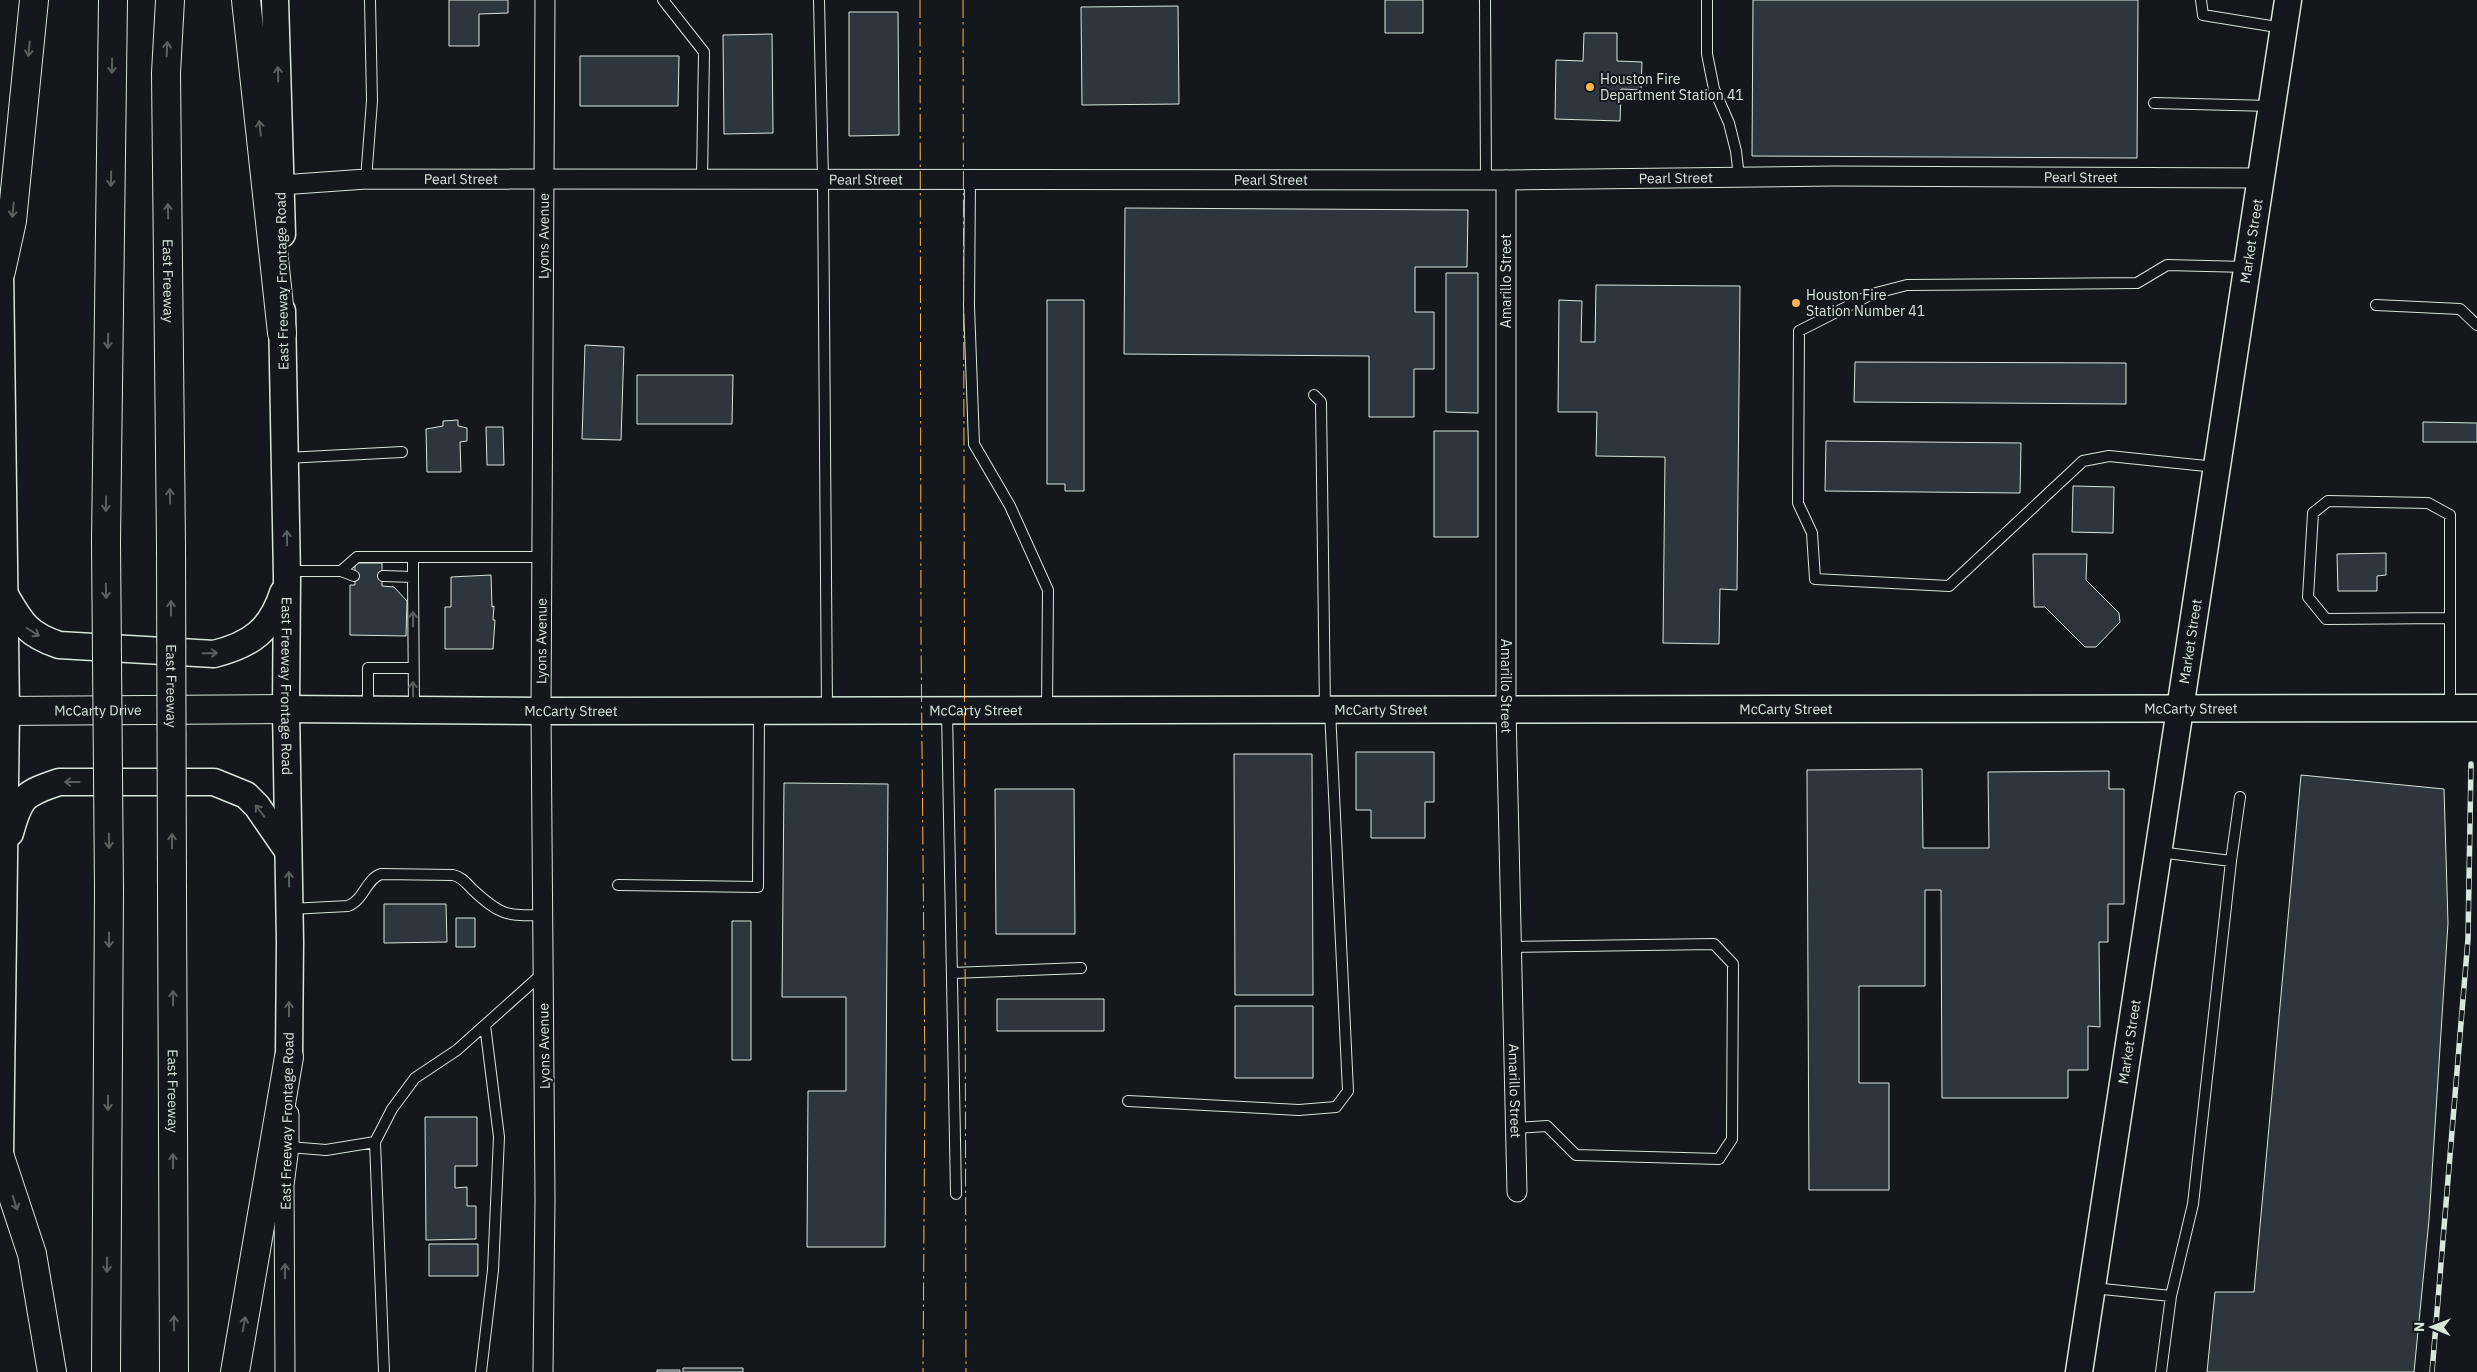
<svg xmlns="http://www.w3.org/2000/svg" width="2477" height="1372" font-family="'IBM Plex Sans',sans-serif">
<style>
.building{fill:#2c363c;stroke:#d8e6dc}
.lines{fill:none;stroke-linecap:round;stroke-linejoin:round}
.lane-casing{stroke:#d8e6dc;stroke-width:12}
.street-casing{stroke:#d8e6dc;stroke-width:21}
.secondary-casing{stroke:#d8e6dc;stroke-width:29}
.primary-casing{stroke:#d8e6dc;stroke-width:30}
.highway-casing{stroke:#d8e6dc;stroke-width:30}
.lane{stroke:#14181c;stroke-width:10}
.street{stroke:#14181c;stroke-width:19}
.secondary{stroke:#14181c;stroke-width:26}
.primary{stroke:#14181c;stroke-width:28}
.highway{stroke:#14181c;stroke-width:28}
.rail-casing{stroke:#d8e6dc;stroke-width:5.5}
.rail{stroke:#14181c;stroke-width:4;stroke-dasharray:11;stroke-linecap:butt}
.highway-bridge-casing{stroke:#d8e6dc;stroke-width:30;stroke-linecap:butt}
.highway-bridge{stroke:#14181c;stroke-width:28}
.power{stroke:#ffb74d;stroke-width:1;stroke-dasharray:18 4 2.5 4;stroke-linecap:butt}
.oneway{stroke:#59605f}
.poi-dot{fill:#ffb74d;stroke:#14181c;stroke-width:2}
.labels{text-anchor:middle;stroke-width:4;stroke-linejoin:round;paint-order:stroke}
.poi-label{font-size:14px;fill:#d8e6dc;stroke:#14181c;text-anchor:start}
.street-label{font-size:14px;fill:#d8e6dc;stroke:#14181c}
</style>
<rect width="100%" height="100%" fill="#14181c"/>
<path class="building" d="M449,0H508V13L479,14V46H449Z
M1385,0H1423V33H1385Z
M1753,0H2138L2137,158L1752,156Z
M1178,6L1179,104L1082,105L1081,7Z
M849,12H898L899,135L849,136Z
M1584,33H1617V61L1642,62L1641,90L1621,89L1620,121L1555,119L1556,60L1583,61Z
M772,34L773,133L724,134L723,35Z
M580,56H679L678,106H580Z
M1125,208L1468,210L1467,267H1415V312H1434V369H1414V417H1369V356L1124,354Z
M1446,273H1478V413L1446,412Z
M1596,285L1740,286L1737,590L1720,589L1719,644L1663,643L1665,457L1596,456L1597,412H1558L1559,300L1582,301L1581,342H1595Z
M1047,300H1084V491H1065V484H1047Z
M585,345L624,347L621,440L582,439Z
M1855,362L2126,363V404L1854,402Z
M637,375H733L732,424H637Z
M458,420V426L467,428V441L460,442L461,472H427L426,429L443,426V421Z
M2423,422L2477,423V442H2423Z
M486,427H503L504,465H487Z
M1434,431H1478V537H1434Z
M1826,441L2021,443L2020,493L1825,491Z
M2073,486L2114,487L2113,533L2072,532Z
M2386,553V575L2377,576V591H2338L2337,554Z
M2033,554H2087L2086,580L2119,613L2120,622L2096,647H2085L2045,607H2034Z
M355,563H382V586L394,587L407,601L406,636L350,635V585H355Z
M491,575L492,607L494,606L493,620H495L493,649H445V607H451V577Z
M1356,752H1434V802H1425V838H1371V810H1356Z
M1234,754H1312L1313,995H1235Z
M1922,769L1923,848H1989L1988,772L2109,771V789H2124V904H2108V942H2099L2100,1027L2088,1026V1070H2068V1098H1942L1941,890H1925V986H1859V1083H1889V1190H1809L1807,770Z
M2301,775L2444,789L2448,923L2429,1220L2414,1372H2207L2215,1292H2254Z
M784,783L888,784L885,1247H807L808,1091H846V997H782Z
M995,789H1074L1075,934H996Z
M384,904H446L447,942L384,943Z
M456,918H475V947H456Z
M732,921H751V1060H732Z
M997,999H1104V1031H997Z
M1235,1006H1313V1078H1235Z
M425,1117H477V1166H455V1188L467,1187V1206H476V1239L426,1240Z
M429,1244H478V1276H429Z
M683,1368H743V1372H683Z
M657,1370H680V1372H657Z"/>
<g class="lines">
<defs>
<path id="lane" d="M663,0L704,52L702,180
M819,0L823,179L827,709
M1485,0L1486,180
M1707,0V54L1714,89L1729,123L1736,151L1739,177
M2201,0L2203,15L2283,28
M2154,103L2271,106
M366,179L372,101L370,0
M970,179L969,306L974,444L1010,506L1048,590L1047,709
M2376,305L2460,309L2477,325
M1314,395L1321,402L1325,709
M286,458L402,452
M2216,467L2109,456L2083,461L1949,586L1815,579L1812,533L1798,503L1799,331L1872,294L1907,285L2137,283L2167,265L2246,267
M413,557V577
M288,571H341L357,557H542
M341,571L354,576
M383,576L413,577L414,709
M2450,618L2326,619L2308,597L2313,513L2328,501L2428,503L2450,515V707
M368,709V668H413
M947,711L956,1194
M2159,852L2231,861L2240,797
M618,885L758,887L759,712
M290,909L348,906C364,900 366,879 381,874L453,875C462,877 466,883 472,889C500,915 505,916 543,915
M1511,947L1714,944L1733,964L1732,1139L1719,1159L1576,1155L1547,1126L1515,1128
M952,973L1081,968
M1128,1101L1299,1110L1336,1107L1348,1091L1330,710
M375,1142L384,1372
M289,1147L326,1150L375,1142L392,1109L415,1078L457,1050L543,973
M2093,1288L2171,1296L2161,1372
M2171,1296L2193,1204L2231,861
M481,1372L493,1270L499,1137L485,1025"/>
<g id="street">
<path id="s1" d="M1506,180V709L1517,1192"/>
<path id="s2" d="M281,185L366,179L1506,180L1834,176L2261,178"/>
<path d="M285,1372L284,1185L289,1147V1114"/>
<path id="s3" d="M543,1372L545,1199L541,711L545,0"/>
</g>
<g id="secondary">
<path d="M275,0L282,234"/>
<path d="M0,268L6,711L0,1157"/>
<path id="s4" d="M282,311L287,577L286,709L290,942L289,1057"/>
<path d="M5,595C21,622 26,634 59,645L214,654C251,645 271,630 283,593"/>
<path id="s5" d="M286,709L541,711L2477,708"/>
<path d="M10,833C20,797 23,794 59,782H214L246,795L257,806L288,851"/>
<path id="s6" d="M2079,1372L2288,0"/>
</g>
<g id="primary">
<path id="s7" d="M0,711L286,709"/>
</g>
<g id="highway">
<path id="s8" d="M170,0L166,73L171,545"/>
<path d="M246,0L282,333"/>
<path d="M1,271L12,221L34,0"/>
<path d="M106,542L113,0"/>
<path id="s9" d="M172,890L174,1372"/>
<path d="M0,1157L32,1254L52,1372"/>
<path d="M106,1372L109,891"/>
<path d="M235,1372L289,1057"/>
</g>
</defs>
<use href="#lane" class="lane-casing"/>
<use href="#street" class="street-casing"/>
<use href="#secondary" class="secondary-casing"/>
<use href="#primary" class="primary-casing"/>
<use href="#highway" class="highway-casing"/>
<use href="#lane" class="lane"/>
<use href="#street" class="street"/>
<use href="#secondary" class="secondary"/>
<use href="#primary" class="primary"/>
<use href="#highway" class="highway"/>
<defs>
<path id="rail" d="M2432,1372L2468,939L2471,764"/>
</defs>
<use href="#rail" class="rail-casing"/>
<use href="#rail" class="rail"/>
<defs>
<g id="highway-bridge">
<path d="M106,542L109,891"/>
<path id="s10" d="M171,545L172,890"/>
</g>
</defs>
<use href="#highway-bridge" class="highway-bridge-casing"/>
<use href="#highway-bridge" class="highway-bridge"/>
<path class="power" d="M920,0L921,638L925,1073L923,1372
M963,0L966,1372"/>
</g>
<defs><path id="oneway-shaft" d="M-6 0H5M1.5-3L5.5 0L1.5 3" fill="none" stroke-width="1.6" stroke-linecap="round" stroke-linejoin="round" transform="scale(1.25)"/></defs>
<g class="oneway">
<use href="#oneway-shaft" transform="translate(29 49) rotate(96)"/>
<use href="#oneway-shaft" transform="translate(167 49) rotate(-87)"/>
<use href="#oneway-shaft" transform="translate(112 66) rotate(91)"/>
<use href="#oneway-shaft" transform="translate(278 74) rotate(-92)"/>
<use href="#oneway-shaft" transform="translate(260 128) rotate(-96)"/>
<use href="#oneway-shaft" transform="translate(111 179) rotate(91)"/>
<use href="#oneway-shaft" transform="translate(13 210) rotate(96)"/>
<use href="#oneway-shaft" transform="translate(168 211) rotate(-91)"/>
<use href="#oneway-shaft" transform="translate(108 341) rotate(91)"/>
<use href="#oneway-shaft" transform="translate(170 496) rotate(-91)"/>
<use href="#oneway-shaft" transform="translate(106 504) rotate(91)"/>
<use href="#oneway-shaft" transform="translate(287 538) rotate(-91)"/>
<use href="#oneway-shaft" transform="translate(106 591) rotate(89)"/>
<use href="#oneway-shaft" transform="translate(171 608) rotate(-90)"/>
<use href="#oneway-shaft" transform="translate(413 619) rotate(-90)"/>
<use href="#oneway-shaft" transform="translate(33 632) rotate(32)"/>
<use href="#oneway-shaft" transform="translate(210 653) rotate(-1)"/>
<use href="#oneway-shaft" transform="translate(413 689) rotate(-91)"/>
<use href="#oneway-shaft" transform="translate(72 782) rotate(180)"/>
<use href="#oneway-shaft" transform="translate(260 811) rotate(-127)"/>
<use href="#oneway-shaft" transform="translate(109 841) rotate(89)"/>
<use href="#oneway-shaft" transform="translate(172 841) rotate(-90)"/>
<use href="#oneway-shaft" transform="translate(289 879) rotate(-91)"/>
<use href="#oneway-shaft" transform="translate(109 940) rotate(90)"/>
<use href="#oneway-shaft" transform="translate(173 998) rotate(-90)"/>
<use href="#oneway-shaft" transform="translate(289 1009) rotate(-90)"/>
<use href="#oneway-shaft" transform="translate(108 1103) rotate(90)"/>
<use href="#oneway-shaft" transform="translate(173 1161) rotate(-90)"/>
<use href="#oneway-shaft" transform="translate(15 1203) rotate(72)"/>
<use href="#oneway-shaft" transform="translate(107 1265) rotate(90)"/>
<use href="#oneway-shaft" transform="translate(285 1271) rotate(-90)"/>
<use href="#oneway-shaft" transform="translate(174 1323) rotate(-90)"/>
<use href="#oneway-shaft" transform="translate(244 1324) rotate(-80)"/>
</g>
<g class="poi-dot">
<circle cx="1590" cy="87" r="5"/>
<circle cx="1796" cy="303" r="5"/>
</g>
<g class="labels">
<g class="poi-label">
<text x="1600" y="84">Houston Fire<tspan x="1600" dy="16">Department Station 41</tspan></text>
<text x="1806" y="300">Houston Fire<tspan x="1806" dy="16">Station Number 41</tspan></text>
</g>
<g class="street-label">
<text dy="5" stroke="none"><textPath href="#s2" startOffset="1800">Pearl Street</textPath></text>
<text dy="5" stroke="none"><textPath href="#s2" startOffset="1395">Pearl Street</textPath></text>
<text dy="5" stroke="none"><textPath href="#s2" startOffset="180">Pearl Street</textPath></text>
<text dy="5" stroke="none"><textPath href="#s2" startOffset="585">Pearl Street</textPath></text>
<text dy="5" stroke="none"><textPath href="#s2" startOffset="990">Pearl Street</textPath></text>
<text dy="5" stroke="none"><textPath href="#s3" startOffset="1136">Lyons Avenue</textPath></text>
<text dy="5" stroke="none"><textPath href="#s6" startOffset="1144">Market Street</textPath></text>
<text dy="5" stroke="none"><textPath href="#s8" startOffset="281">East Freeway</textPath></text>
<text transform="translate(282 281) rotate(-91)" y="5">East Freeway Frontage Road</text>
<text transform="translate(1506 281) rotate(-90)" y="5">Amarillo Street</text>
<text dy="5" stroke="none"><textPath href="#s3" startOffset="731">Lyons Avenue</textPath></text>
<text dy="5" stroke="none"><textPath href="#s6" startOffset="739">Market Street</textPath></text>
<text dy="5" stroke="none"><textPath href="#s10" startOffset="141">East Freeway</textPath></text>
<text dy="5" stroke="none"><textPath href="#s4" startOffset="375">East Freeway Frontage Road</textPath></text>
<text dy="5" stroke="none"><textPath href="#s1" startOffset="506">Amarillo Street</textPath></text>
<text dy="5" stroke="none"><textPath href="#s5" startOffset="1500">McCarty Street</textPath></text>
<text dy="5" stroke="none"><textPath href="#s5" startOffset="1905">McCarty Street</textPath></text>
<text dy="5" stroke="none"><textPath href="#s5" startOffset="1095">McCarty Street</textPath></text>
<text dy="5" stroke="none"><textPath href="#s7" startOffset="98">McCarty Drive</textPath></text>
<text dy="5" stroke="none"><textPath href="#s5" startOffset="690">McCarty Street</textPath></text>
<text dy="5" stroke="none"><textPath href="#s5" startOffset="285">McCarty Street</textPath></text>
<text dy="5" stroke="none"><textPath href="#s6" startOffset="334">Market Street</textPath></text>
<text transform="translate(544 1046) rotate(-91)" y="5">Lyons Avenue</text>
<text dy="5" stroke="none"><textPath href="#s9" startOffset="201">East Freeway</textPath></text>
<text dy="5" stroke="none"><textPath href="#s1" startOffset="911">Amarillo Street</textPath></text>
<text transform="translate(287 1121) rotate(-89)" y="5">East Freeway Frontage Road</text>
</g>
</g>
<g transform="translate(2432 1327) rotate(271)" stroke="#14181c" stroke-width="4" paint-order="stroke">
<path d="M0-4L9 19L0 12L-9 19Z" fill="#d8e6dc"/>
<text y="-8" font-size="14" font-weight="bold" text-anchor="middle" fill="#d8e6dc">N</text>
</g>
</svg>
